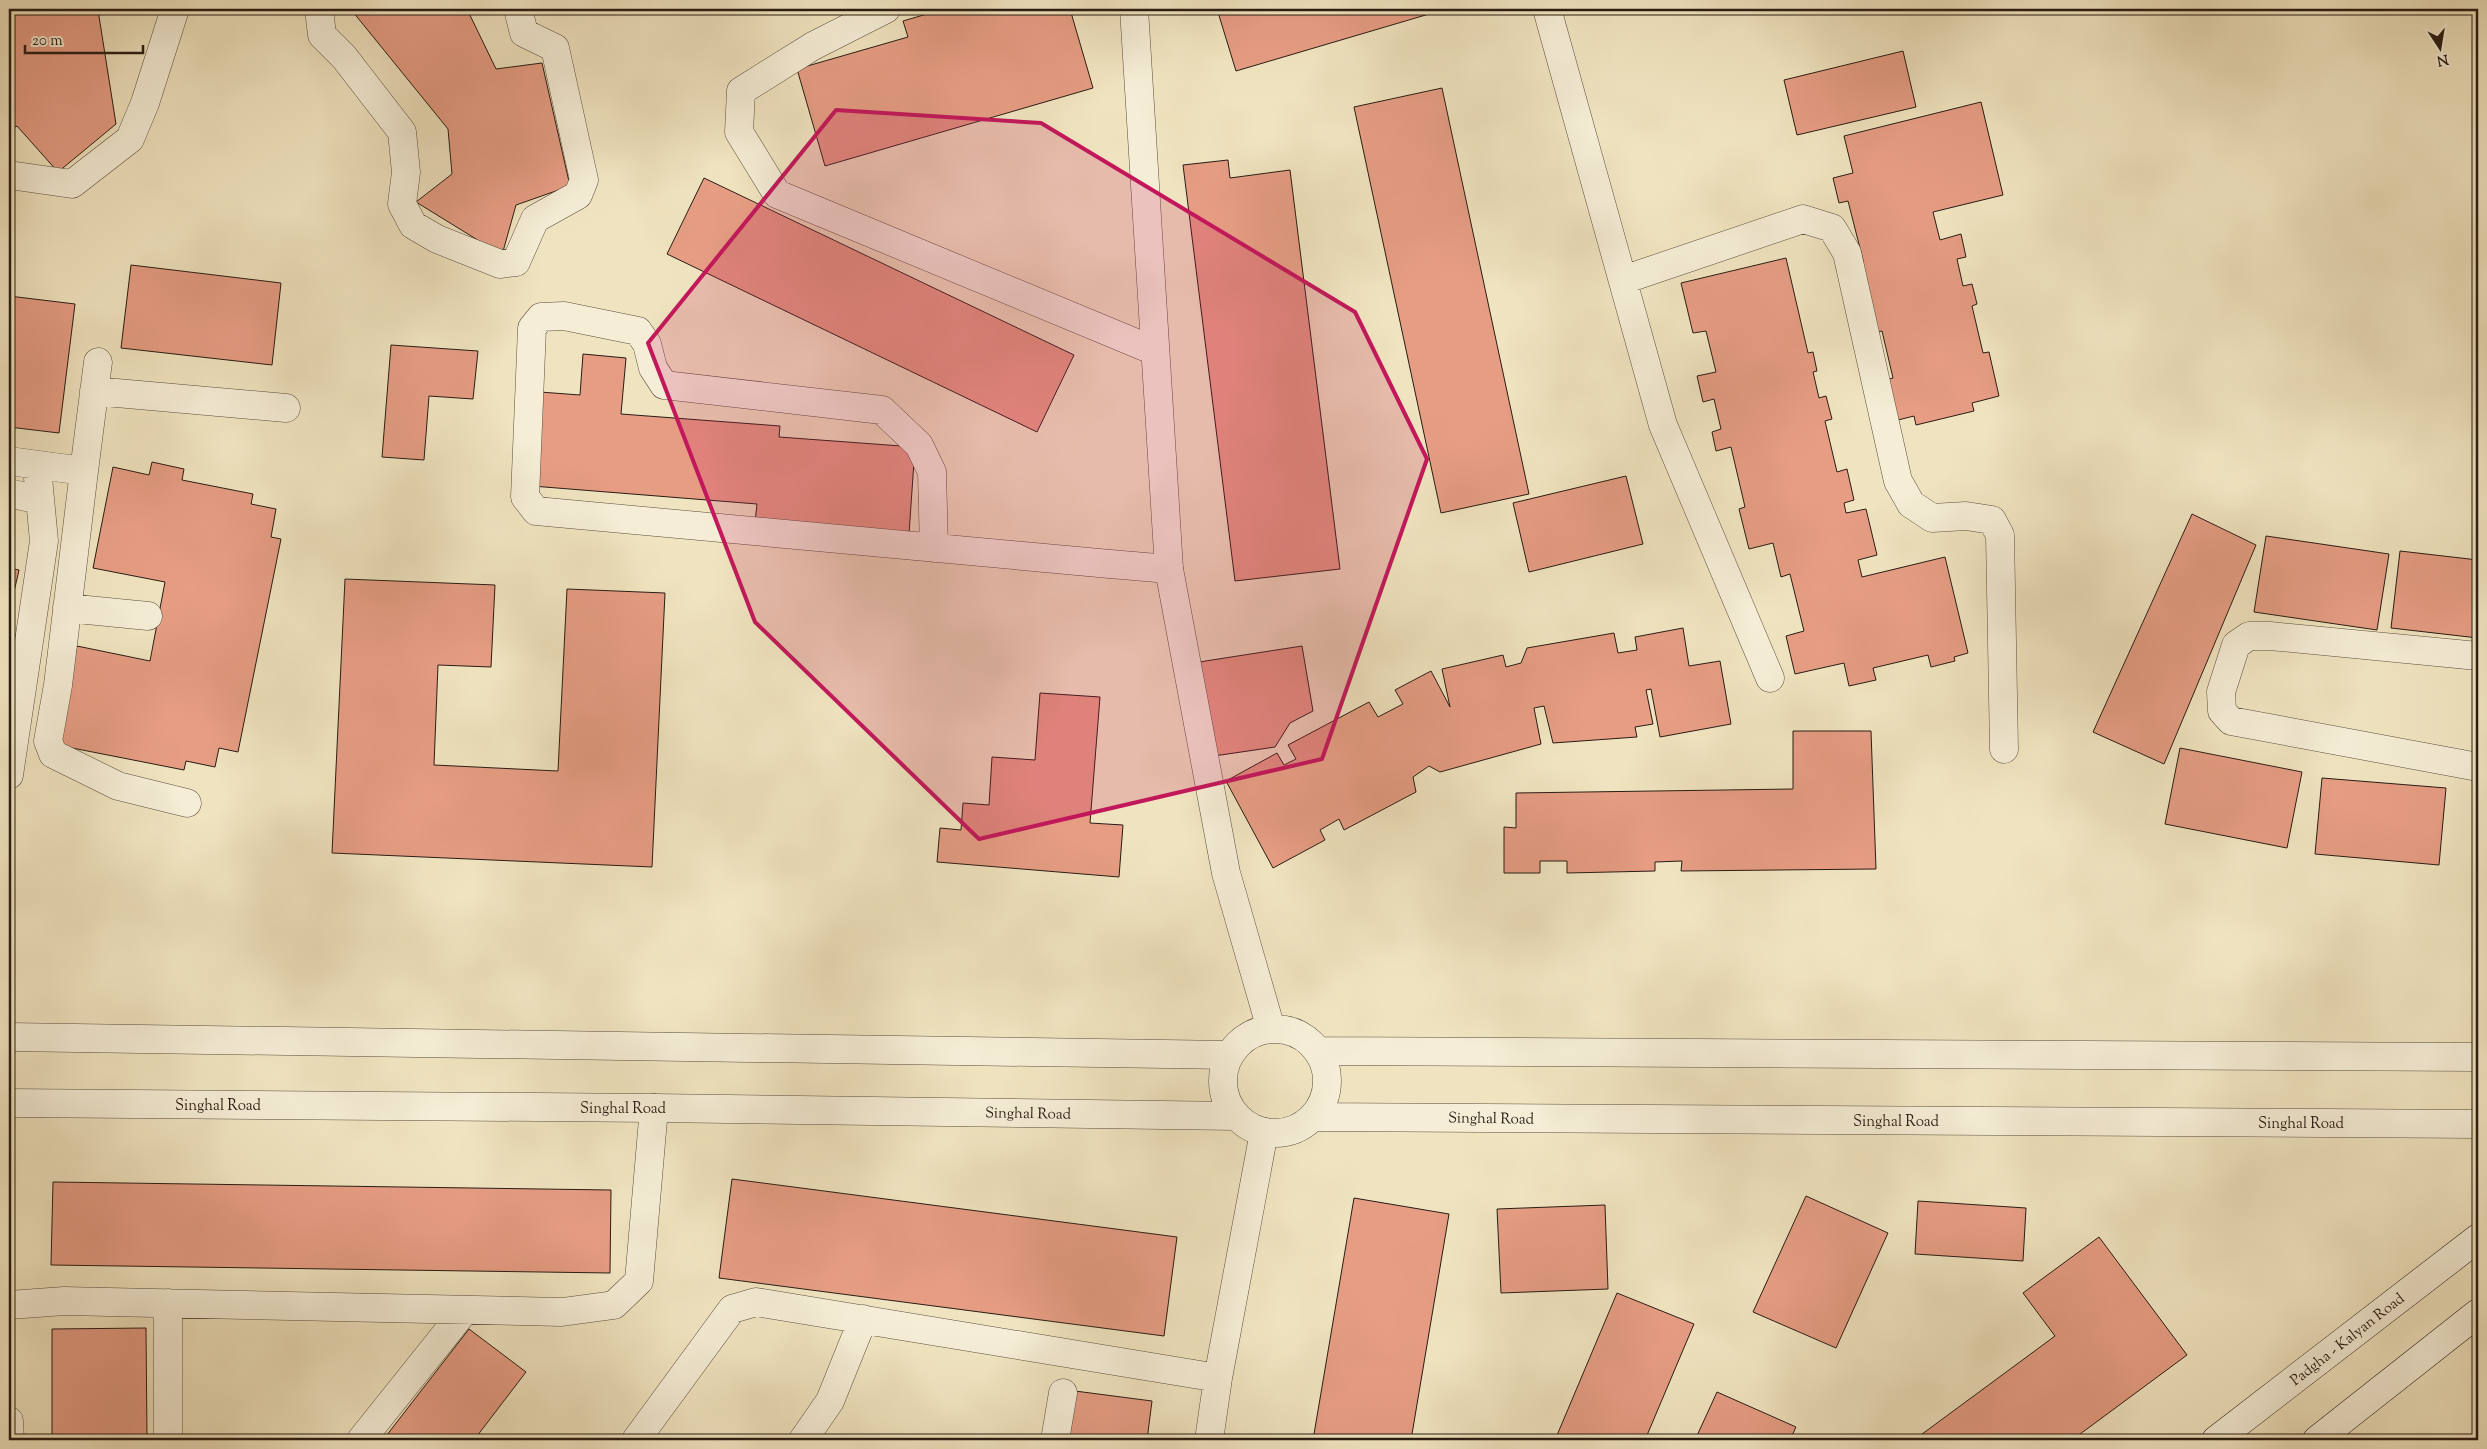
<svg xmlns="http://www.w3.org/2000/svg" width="2487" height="1449" font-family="'Sorts Mill Goudy',serif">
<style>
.building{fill:#e69d84;stroke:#281c13}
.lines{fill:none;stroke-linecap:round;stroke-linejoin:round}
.minor-casing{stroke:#5a4e3e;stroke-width:29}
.tertiary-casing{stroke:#5a4e3e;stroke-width:29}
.secondary-casing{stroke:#281c13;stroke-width:29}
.minor{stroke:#f5edd6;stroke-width:28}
.tertiary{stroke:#f5edd6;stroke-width:28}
.secondary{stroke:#f5edd6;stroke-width:28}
.marked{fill:#c2185b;fill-opacity:0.2;stroke:#c2185b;stroke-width:4;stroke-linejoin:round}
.labels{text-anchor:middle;stroke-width:4.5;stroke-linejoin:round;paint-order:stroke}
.street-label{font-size:15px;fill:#281c13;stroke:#f5edd6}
</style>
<rect width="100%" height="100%" fill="#f0e4c0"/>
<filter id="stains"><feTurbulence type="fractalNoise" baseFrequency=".004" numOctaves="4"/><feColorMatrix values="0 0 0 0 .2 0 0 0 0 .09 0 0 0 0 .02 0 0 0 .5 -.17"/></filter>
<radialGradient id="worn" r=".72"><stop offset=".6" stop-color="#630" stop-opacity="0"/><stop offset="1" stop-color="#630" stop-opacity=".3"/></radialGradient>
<path class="building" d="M9,9L98,10L116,124L58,172L17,126L9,130Z
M355,9H467L496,69L542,63L570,186L516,205L502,255L416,202L452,174L448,129L353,12Z
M944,9H1070L1093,88L825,166L797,69L908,37L903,21Z
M1217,9H1446L1236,71Z
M1903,51L1916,107L1797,135L1784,80Z
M1442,88L1529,494L1441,513L1354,107Z
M1981,102L2003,195L1933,212L1940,240L1961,234L1966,257L1957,259L1963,286L1972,284L1977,304L1972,306L1983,353L1989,352L1999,396L1972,403L1974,411L1916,425L1914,416L1894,421L1885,380L1893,378L1882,331L1868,334L1863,260L1848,201L1839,203L1833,178L1853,173L1844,136Z
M1228,160L1230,178L1290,170L1340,569L1235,581L1183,165Z
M704,178L1074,355L1037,432L667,254Z
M1786,258L1808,353L1813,352L1817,371L1813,372L1819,398L1826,396L1832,419L1825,421L1837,472L1847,469L1854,500L1844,503L1846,513L1866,509L1877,555L1858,560L1862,577L1945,557L1968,653L1954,657L1955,661L1931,667L1928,655L1873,668L1876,680L1849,686L1844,663L1795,674L1786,636L1804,631L1790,574L1781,577L1773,543L1749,549L1739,509L1745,507L1731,447L1716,451L1712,432L1721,429L1714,399L1703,402L1697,376L1716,372L1706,331L1693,333L1681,283Z
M131,265L281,283L272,365L121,348Z
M9,296L75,304L59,433L9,427Z
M391,345L478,351L473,399L429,396L424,460L382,457Z
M583,354L626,358L621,414L780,426L779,437L915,447L909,534L755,522L757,504L532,486L540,392L580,395Z
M152,462L184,469L182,480L253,494L251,504L276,509L271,537L281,539L238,752L219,748L215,767L186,761L184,770L57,745L77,646L150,661L165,582L93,568L113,467L149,475Z
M1626,476L1643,544L1529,572L1513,503Z
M2192,514L2256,545L2164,764L2093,732Z
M2266,536L2389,554L2377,630L2254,612Z
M2400,551L2478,560V638L2391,628Z
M9,568L19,570L10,609L9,608Z
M345,579L495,585L491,667L438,665L434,765L558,771L567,589L665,593L652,867L332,853Z
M1683,628L1689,666L1720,661L1731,724L1660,737L1651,689L1646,690L1653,724L1635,727L1637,737L1553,743L1544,706L1534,708L1541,744L1440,772L1429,766L1413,777L1416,792L1344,830L1339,819L1320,830L1325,840L1273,868L1226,781L1277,753L1284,765L1296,759L1288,745L1369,702L1378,717L1403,704L1395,690L1431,671L1450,707L1442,669L1503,655L1506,667L1521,663L1527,648L1614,633L1618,653L1637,650L1635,637Z
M9,633L16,635L9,663Z
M1302,646L1313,711L1290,723L1275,747L1214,756L1199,662Z
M1040,693L1100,697L1090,823L1123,825L1119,877L937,862L940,828L961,830L963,803L989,805L992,757L1035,760Z
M1793,731H1871L1876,869L1681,871L1682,861L1655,862V871L1567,873V861H1540V873H1504V827L1516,828V793L1793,789Z
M2180,748L2302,772L2287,848L2165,824Z
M2322,778L2446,788L2439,865L2315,854Z
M2473,795H2478V872H2474Z
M732,1179L1177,1237L1164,1336L719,1278Z
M53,1182L611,1190L610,1273L51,1265Z
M1806,1196L1888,1233L1836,1348L1753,1312Z
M1354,1198L1449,1214L1411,1440H1313Z
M1918,1201L2026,1208L2023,1261L1915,1254Z
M1605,1205L1608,1289L1501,1293L1497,1209Z
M2099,1237L2187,1355L2072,1440H1914L2055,1336L2023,1293Z
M1617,1293L1694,1324L1645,1440H1555Z
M146,1328L147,1440H52V1329Z
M469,1329L526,1372L474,1440H383Z
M1075,1391L1152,1401L1147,1440H1069Z
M1717,1392L1796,1427L1790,1440H1695Z"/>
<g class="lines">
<defs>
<path id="minor" d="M319,9L322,35L344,57L402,132L406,172L402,204L413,225L437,239L500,264L516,262L535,219L578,195L584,180L555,48L524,33L518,9
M886,9L813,46L741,91L739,132L777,194L1155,351
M1547,9L1663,425L1770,678
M9,175L72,184L130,139L145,103L175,9
M1623,280L1803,219L1832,228L1847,253L1898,481L1911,504L1932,518L1966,516L1992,520L2000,535L2004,749
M94,391L286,408
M9,461L84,471L58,685L48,741L53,754L118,786L187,803
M84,471L98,362
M9,493L39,500
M934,548L932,472L919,445L882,410L664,385L653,368L647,344L638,331L564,316L541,317L532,328L525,497L536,511L1110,564L1169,569
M67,608L148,616
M2478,656L2270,636H2249L2236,645L2221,692L2222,711L2231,721L2478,767
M9,775L44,541L37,467
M9,1305L64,1301L562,1312L614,1305L639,1281L654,1108
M9,1421L10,1440
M168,1440V1303
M361,1440L465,1310
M636,1440L732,1309L756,1302L1218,1378
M803,1440L830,1401L863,1319
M1055,1440L1063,1393
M1209,1440L1218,1378L1264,1132"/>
<path id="tertiary" d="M1134,9L1169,569L1226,873L1271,1029
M1223 1081a52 52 0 1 1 104 0a52 52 0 1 1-104 0Z
M9,1037L1230,1055
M1318,1051L2478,1057
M9,1103L654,1108L1236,1116
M1313,1117L2478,1124"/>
<path id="secondary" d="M2216,1440L2478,1238
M2317,1440L2478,1313"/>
</defs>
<use href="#minor" class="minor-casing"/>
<use href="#tertiary" class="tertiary-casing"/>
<use href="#secondary" class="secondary-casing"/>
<use href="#minor" class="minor"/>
<use href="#tertiary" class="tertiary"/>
<use href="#secondary" class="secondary"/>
</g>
<path class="marked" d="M836,110L1041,123L1355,312L1427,459L1322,759L979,839L755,622L648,343Z"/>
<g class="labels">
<g class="street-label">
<text x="218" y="1110">Singhal Road</text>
<text x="623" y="1113">Singhal Road</text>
<text transform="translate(1028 1113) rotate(1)" y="5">Singhal Road</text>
<text transform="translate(1491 1118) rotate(1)" y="5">Singhal Road</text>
<text x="1896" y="1126">Singhal Road</text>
<text x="2301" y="1128">Singhal Road</text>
<text transform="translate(2347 1339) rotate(-38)" y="5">Padgha - Kalyan Road</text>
</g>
</g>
<rect width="2487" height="1449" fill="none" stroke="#f0e4c0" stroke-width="30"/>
<rect x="10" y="10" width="2467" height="1429" fill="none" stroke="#281c13" stroke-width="2.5"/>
<rect x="15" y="15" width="2457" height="1419" fill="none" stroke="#281c13"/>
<g transform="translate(2440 48) rotate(168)" stroke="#f5edd6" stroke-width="4" paint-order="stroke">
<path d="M0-4L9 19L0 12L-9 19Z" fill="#281c13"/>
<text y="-8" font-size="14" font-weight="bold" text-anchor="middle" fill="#281c13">N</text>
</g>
<path d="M25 45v8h118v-8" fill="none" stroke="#281c13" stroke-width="2.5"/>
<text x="32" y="45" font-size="15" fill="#281c13" stroke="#f5edd6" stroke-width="4" paint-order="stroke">20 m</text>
<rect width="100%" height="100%" filter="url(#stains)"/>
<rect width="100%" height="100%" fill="url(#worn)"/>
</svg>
